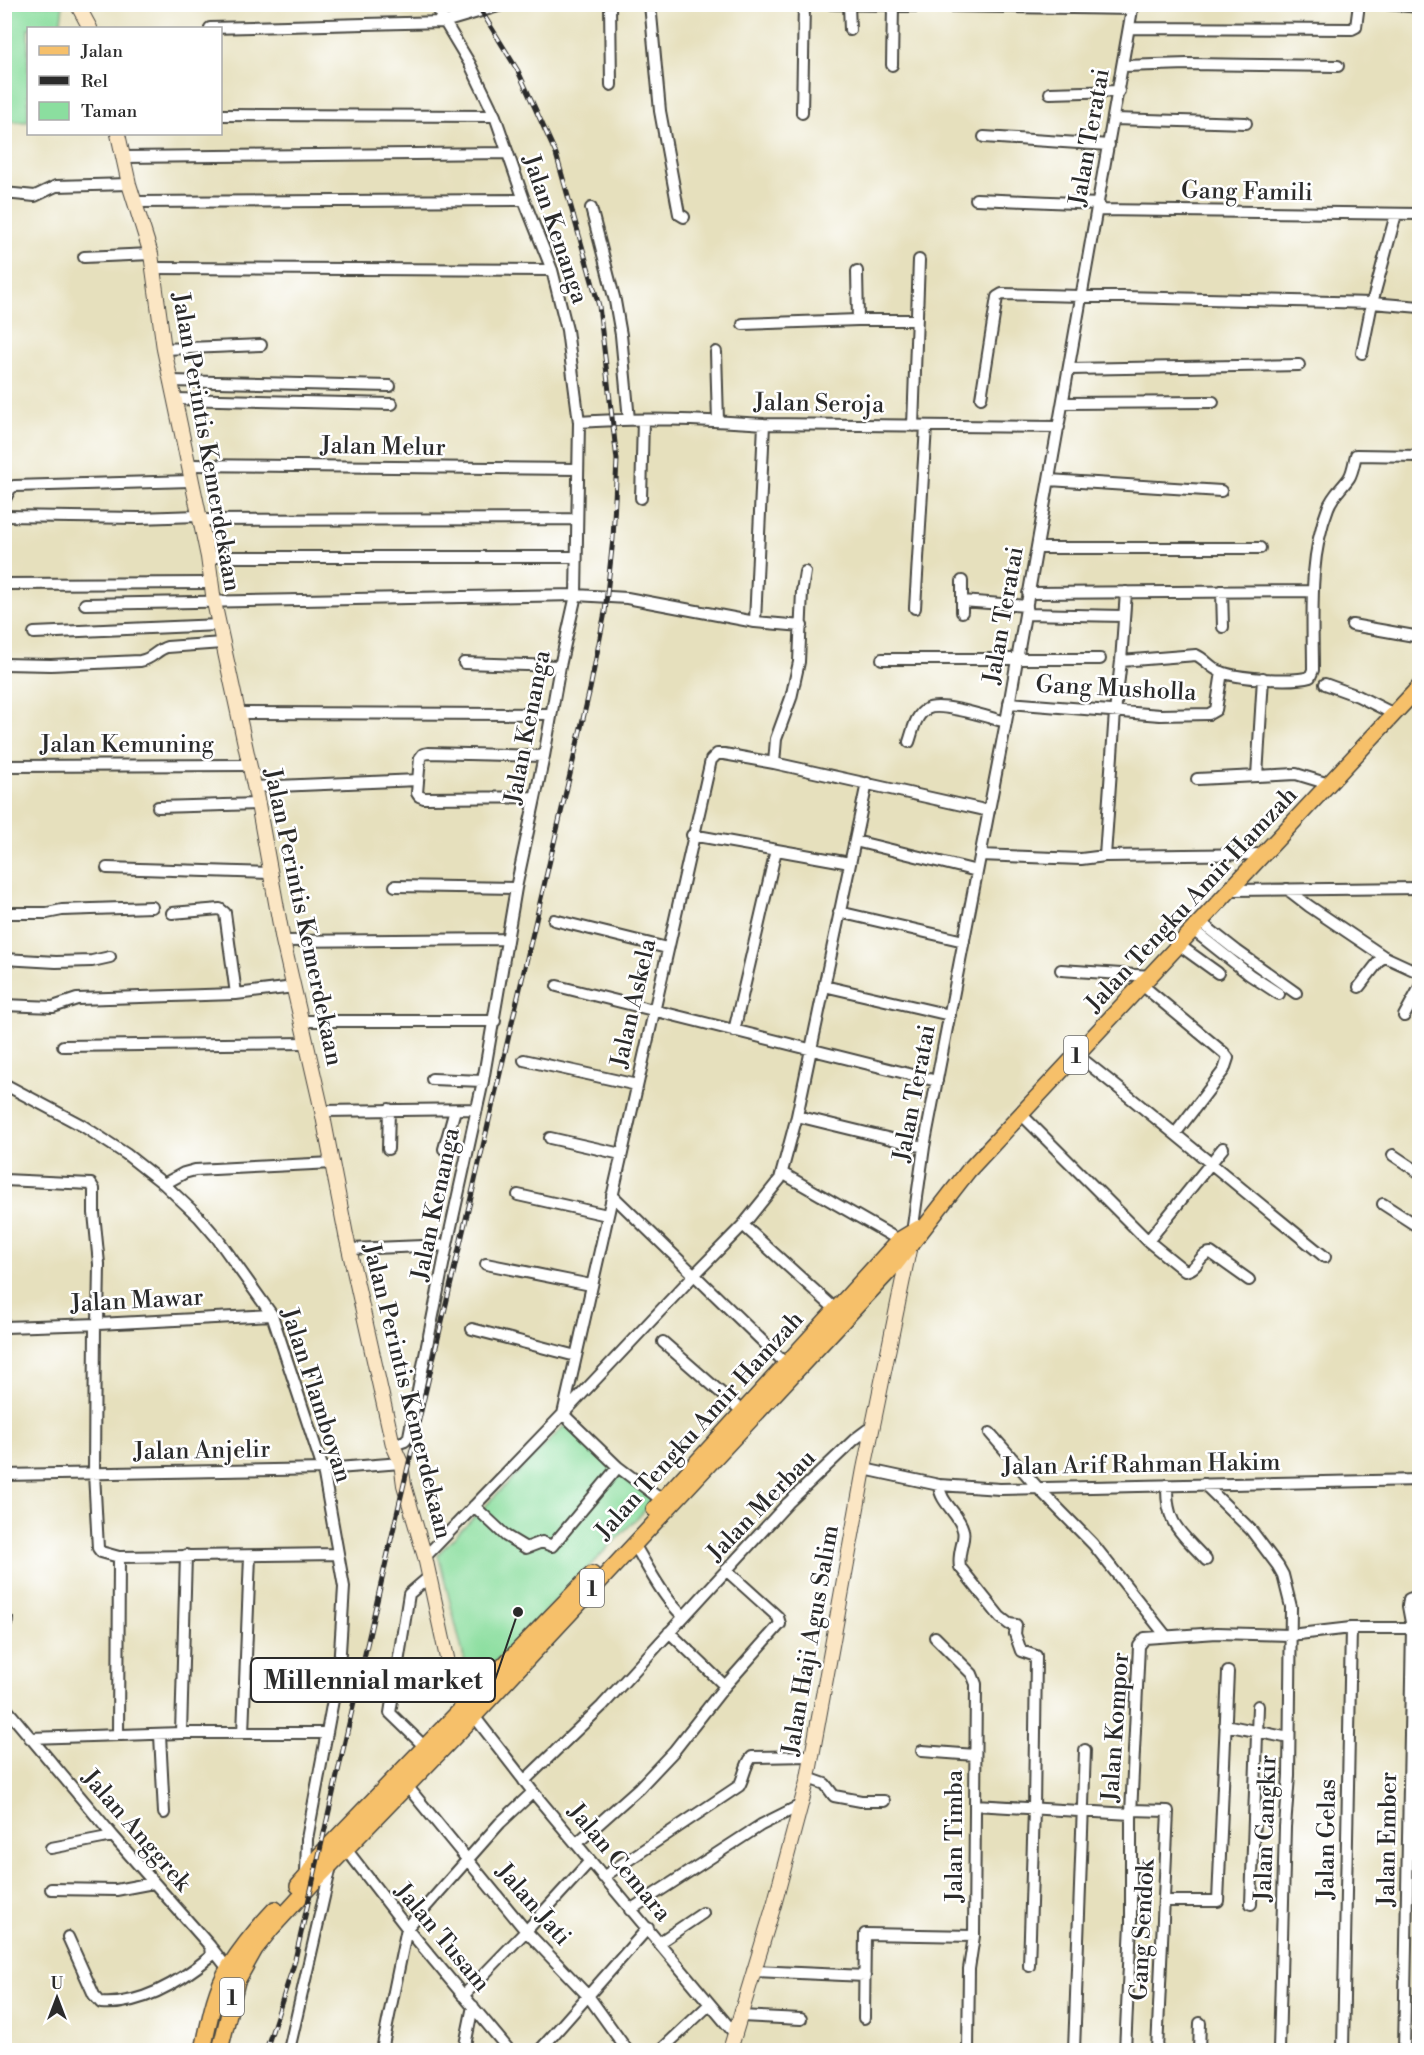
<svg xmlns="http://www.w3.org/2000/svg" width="1424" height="2055" font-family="'Libre Bodoni',serif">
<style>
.green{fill:#8bde9f;stroke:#5b8465;stroke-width:1.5}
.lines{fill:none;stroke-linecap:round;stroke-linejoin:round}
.street-casing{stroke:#474641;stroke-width:14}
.secondary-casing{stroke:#474641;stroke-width:16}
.primary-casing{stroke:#474641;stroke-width:18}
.street{stroke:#fff;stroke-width:10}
.secondary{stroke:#fbe6c4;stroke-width:14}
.primary{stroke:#f6c06b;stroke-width:15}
.rail-casing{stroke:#2b2b2b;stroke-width:5}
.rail{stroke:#fff;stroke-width:3;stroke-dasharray:9;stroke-linecap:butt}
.labels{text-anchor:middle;stroke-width:5;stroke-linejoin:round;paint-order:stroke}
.shield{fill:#fff;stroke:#6b6b6b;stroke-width:1.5}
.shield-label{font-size:22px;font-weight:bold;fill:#2b2b2b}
.street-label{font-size:24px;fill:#2b2b2b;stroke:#fff}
.leader{fill:none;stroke:#2b2b2b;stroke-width:2}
.callout-dot{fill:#2b2b2b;stroke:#fff;stroke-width:2}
.callout{fill:#fff;stroke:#2b2b2b;stroke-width:2}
.callout-label{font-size:26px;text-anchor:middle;font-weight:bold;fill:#2b2b2b}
</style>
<rect width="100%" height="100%" fill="#fff"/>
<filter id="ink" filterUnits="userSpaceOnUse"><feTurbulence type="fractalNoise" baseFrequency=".0167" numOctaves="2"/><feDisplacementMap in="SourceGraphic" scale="12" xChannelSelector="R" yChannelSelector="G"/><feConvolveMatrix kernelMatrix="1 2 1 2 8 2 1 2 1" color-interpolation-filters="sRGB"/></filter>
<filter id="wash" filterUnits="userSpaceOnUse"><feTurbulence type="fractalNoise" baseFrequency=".008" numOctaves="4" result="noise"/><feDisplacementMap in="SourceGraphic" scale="24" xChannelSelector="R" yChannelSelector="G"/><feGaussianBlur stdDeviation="1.35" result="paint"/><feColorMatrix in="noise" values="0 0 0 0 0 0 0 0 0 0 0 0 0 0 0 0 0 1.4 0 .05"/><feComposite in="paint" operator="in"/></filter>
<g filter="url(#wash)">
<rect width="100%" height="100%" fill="#e6e0bd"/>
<path class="green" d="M4,5H63L60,28H28V122L5,121Z
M565,1425L656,1499L471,1686L438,1554Z"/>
</g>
<g filter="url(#ink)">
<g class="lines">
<defs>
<path id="street" d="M610,4L611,85
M650,4L660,111L679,214L684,217
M831,4L1133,9
M1386,4L1420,7
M849,5L850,30
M210,28L444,22L505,4
M1129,28L1352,29L1356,27L1359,4
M892,65L893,5
M1123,66L1188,64L1338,66
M1050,93L1119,91
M802,113L804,4
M220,115L495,116
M1114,119L1246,123
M984,137L1109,145
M123,157L508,153
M4,193L35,196L56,186L129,184
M976,199L1099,204
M134,202L524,200
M591,208L615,301L621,335L629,420
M1098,210L1420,214
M84,257L151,254
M153,268L552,270
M858,320H916
M743,324L858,320L857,271
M164,349L261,345
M716,352L718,421
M1362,353L1372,303L1396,214
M1069,369L1299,365
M170,381L390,386
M981,398L997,297L1002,294L1372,303L1420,307
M175,399L392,404
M1063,403L1213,402
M579,422C641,417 703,420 764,424L1059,427
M913,426L919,260
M188,465L578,469
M1049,480L1221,491
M641,498L643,420
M4,501L10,489L14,486L191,481
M4,516L139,518L198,516
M199,520L577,519
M1037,548H1260
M208,557H576
M4,584L210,583
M1222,591L1223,627
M1028,593L1313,591
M962,601L1027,606
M85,604L576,595L627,598L755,622L802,626
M915,608L926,426
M962,612V581
M1025,614L1123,616
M755,622L764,424
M1352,625L1420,637
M34,633L219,625
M882,659H1100
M1121,661L1196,655C1205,659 1210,667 1219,671C1236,679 1293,682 1310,677L1313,670C1313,617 1308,559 1328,508C1332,496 1342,488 1349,478C1353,472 1354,462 1356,455L1420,456
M464,663L560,666
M4,664L51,665L140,661C153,659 156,650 167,647L222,643
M1263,678L1257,776L1296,774L1329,784
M1325,684L1358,696L1394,714
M1009,703L1160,715L1209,714L1216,710L1222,672
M239,713L551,714
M909,742C913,731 915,715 927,709C940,701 990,718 1006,722
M774,763L776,739L791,698L799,662L802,591L805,572
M4,766L249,765
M1197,779L1257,776
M254,787L418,780
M535,797L424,798L419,796L417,793L420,758L423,754L428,753L544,756
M158,807L258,804
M692,835L850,863
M855,841L977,871
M980,855L1081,859L1105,856L1265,854
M1105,856L1115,712L1121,661L1126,592
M107,868L270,873
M395,886L516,888
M1287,889L1309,906L1383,956L1420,973
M1231,890L1420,888
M839,912L964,941
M4,913H47L62,910L152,907
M172,913L220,909L225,913L236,994
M554,920L667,948
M1200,922L1237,951L1296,993
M1193,930L1250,975L1279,994
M283,941L507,939
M1179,945L1218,973
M4,959L56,962L92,961L110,957
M1061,970L1151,976
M1142,985L1224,1053L1228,1058L1224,1070L1175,1134
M557,986L937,1081
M824,986L950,1015
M1359,987L1383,956
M4,1005L53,1007L77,999L236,994L294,987
M1404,1016L1420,987
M302,1021H495
M734,1031L776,850
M63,1046L306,1043
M1077,1055C1161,1121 1242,1190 1325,1257
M524,1060L637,1085
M432,1079L483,1081
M4,1084L83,1126L126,1154L164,1184L199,1217L217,1238L272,1315L323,1469L344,1587L339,1668L307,1839L306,1874
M322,1111L477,1109
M1021,1114L1148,1241L1185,1271C1199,1269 1199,1253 1211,1253L1249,1280
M797,1116L924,1147
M550,1138L621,1154
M388,1149L389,1109
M444,1149L455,1110
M1393,1155L1420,1173
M782,1173L899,1240
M4,1180L91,1184L94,1189V1213L99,1264L98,1324
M164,1184L184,1173L195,1170L333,1163
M518,1195L607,1215
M612,1195L785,1363
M1383,1204L1420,1228
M743,1225L835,1309
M912,1233L924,1147L1006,722L1133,4
M1148,1241L1223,1148
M350,1249L447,1245
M486,1264L591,1285
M95,1324L94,1473L98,1548L101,1552L119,1557L338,1554
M4,1327L98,1324L272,1315
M472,1329L576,1356
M663,1342L743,1412
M990,1433L1038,1488L1093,1544L1166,1636
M393,1445L405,1441L409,1436L447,1245L483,1081L516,888L544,756L560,666L576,595L579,422L567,330L552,270L524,200L495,116L470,64L434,4
M864,1469L939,1485L1000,1489L1420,1480
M4,1475L325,1469L401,1463
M1204,1484L1251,1530L1278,1566L1283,1575L1291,1607L1289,1776L1285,1827L1279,2050
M939,1485C940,1503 959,1513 963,1530C966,1539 957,1552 960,1567L1000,1617L1009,1624L1016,1625L1015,1634L1021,1651L1036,1656L1034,1809L1029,1966
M1167,1485C1166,1526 1181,1532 1206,1560
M667,1504L618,1467L563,1414L695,1274L743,1225L780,1179L797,1116L867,783
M474,1506L506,1536L526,1548L542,1542L552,1546L618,1467
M634,1544C649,1569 662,1596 683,1616
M425,1557L563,1414L711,760L717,754H724L774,763L989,811
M4,1623L8,1621
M669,1632L725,1686
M935,1637L972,1674L976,1684L974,1936L969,1969L968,2050
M4,1706L113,1836L210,1946L232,1974
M474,1716L533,1792L735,2034
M1225,1725L1289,1738
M181,1733L186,1555
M243,1733L250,1556
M118,1735L119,1557
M160,1735L164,1813
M30,1738L181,1733H327
M425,1747L390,1713L409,1594L430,1576
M922,1751L975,1755
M808,1778L825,1784L834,1796L861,1801H884
M524,1781L602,1706L788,1503L855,1439L867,1430L873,1429
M407,1786L526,1931L589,1997L627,2050
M975,1805L1131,1814
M1131,1810L1168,1811L1157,2050
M576,1844L639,1788L674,1751L725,1686L780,1624L778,1617L726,1570
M51,1848L113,1836
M346,1849L407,1928L509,2050
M603,1877L739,1786C744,1778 745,1764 752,1757L812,1756
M51,1889L116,1890L153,1883
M1164,1901H1218L1228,1672
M1251,1904L1258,1706
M630,1910L761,1825L801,1805
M68,1937L94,1995L101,2003C142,2006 181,1981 211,1956L210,1946
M660,1942L703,1913
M753,1971L865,1976
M463,1996L526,1931L590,1861
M741,2016L801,2019
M864,2018L865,1934L974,1936
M289,2050L331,1866
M382,2050L407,1928L500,1823L533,1792
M464,2050L473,2006
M540,2050L648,1928
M661,2050L710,2004
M1074,2050L1085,1750
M1125,2050L1131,1923V1814L1139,1646L1145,1638L1217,1633L1290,1635L1351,1628H1412
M1199,2050L1200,2023
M1343,2050L1351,1628
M1404,2050L1412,1628L1408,1606L1409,1599L1420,1595"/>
<path id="secondary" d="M77,4L90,28
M118,134L129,184L151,254L164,349L208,557L214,602L258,804L283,941L322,1111L346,1235L393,1445L401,1463L404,1485L425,1557L452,1681L464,1706L472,1714
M730,2050L774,1905L808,1778L864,1469L910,1245"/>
<path id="primary" d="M654,1509L899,1240L919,1228
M298,1886L306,1877L319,1856L592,1574
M203,2050C209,2023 214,1991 229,1967C242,1946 258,1927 275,1909
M220,2050L237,1981L255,1949L271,1929L314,1882L463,1728L895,1265L969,1170L1420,686"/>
</defs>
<use href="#street" class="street-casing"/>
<use href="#secondary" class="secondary-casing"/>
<use href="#primary" class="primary-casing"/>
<use href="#street" class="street"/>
<use href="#secondary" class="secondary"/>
<use href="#primary" class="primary"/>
<defs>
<path id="rail" d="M266,2050L294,1964L399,1505L590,689L605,612L613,539L617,460L599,306L556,154L518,71L477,4"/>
</defs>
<use href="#rail" class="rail-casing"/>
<use href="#rail" class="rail"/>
</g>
</g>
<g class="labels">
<g class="shield">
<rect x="1064" y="1036" width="24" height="38" rx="4.5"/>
<rect x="580" y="1569" width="24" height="38" rx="4.5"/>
<rect x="220" y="1978" width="24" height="38" rx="4.5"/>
</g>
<g class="shield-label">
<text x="1076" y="1063">1</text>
<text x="592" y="1596">1</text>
<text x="232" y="2005">1</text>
</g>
<g class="street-label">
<text transform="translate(1089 137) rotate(-80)" y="8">Jalan Teratai</text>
<text transform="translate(1247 191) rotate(1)" y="8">Gang Famili</text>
<text transform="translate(556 229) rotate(71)" y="8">Jalan Kenanga</text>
<text transform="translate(819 403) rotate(1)" y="8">Jalan Seroja</text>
<text transform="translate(207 442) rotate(80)" y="8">Jalan Perintis Kemerdekaan</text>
<text transform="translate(383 446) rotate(1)" y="8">Jalan Melur</text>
<text transform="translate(1003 615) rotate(-80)" y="8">Jalan Teratai</text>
<text transform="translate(1116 688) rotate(3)" y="8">Gang Musholla</text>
<text transform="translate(527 727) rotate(-79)" y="8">Jalan Kenanga</text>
<text x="127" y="752">Jalan Kemuning</text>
<text transform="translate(1191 899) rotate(-47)" y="8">Jalan Tengku Amir Hamzah</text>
<text transform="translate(304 917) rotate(78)" y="8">Jalan Perintis Kemerdekaan</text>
<text transform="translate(633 1003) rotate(-77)" y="8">Jalan Askela</text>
<text transform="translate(914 1093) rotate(-79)" y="8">Jalan Teratai</text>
<text transform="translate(435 1204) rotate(-78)" y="8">Jalan Kenanga</text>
<text transform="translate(137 1300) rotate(-3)" y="8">Jalan Mawar</text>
<text transform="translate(408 1391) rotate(76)" y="8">Jalan Perintis Kemerdekaan</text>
<text transform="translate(317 1395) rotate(72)" y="8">Jalan Flamboyan</text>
<text transform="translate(699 1425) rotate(-48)" y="8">Jalan Tengku Amir Hamzah</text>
<text transform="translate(202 1450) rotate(-1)" y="8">Jalan Anjelir</text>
<text transform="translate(1141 1464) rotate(-1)" y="8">Jalan Arif Rahman Hakim</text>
<text transform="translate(761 1505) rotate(-46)" y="8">Jalan Merbau</text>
<text transform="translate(810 1640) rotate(-80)" y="8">Jalan Haji Agus Salim</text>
<text transform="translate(1115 1727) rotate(-86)" y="8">Jalan Kompor</text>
<text transform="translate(1265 1828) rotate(-88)" y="8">Jalan Cangkir</text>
<text transform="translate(137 1830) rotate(49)" y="8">Jalan Anggrek</text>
<text transform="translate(954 1836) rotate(-90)" y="8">Jalan Timba</text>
<text transform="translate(1326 1839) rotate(-89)" y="8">Jalan Gelas</text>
<text transform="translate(1387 1839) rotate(-89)" y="8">Jalan Ember</text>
<text transform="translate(620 1862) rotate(50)" y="8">Jalan Cemara</text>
<text transform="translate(534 1904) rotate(49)" y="8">Jalan Jati</text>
<text transform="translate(1142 1930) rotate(-87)" y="8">Gang Sendok</text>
<text transform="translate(443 1937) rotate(50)" y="8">Jalan Tusam</text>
</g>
</g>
<path class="leader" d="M518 1612L495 1680"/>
<circle class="callout-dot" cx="518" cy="1612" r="6"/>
<rect class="callout" x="251" y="1658" width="244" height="44" rx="6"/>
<g class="callout-label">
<text x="373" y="1689">Millennial market</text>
</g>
<rect width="1424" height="2055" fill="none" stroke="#fff" stroke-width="24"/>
<rect x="27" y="27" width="195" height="108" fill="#ffffff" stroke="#aaaaaa" stroke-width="1.5"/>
<rect x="39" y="46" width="30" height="9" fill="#f6c06b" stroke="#aaaaaa" stroke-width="1.5"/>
<text x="81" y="57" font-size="18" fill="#2b2b2b">Jalan</text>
<rect x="39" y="76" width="30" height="9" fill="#2b2b2b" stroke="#aaaaaa" stroke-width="1.5"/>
<text x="81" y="87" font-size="18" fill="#2b2b2b">Rel</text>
<rect x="39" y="102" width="30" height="18" fill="#8bde9f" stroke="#aaaaaa" stroke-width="1.5"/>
<text x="81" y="117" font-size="18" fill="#2b2b2b">Taman</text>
<g transform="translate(57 1998)" stroke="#ffffff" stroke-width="4.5" paint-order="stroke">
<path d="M0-4.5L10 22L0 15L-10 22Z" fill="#2b2b2b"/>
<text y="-9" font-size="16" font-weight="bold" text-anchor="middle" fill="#2b2b2b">U</text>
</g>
</svg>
